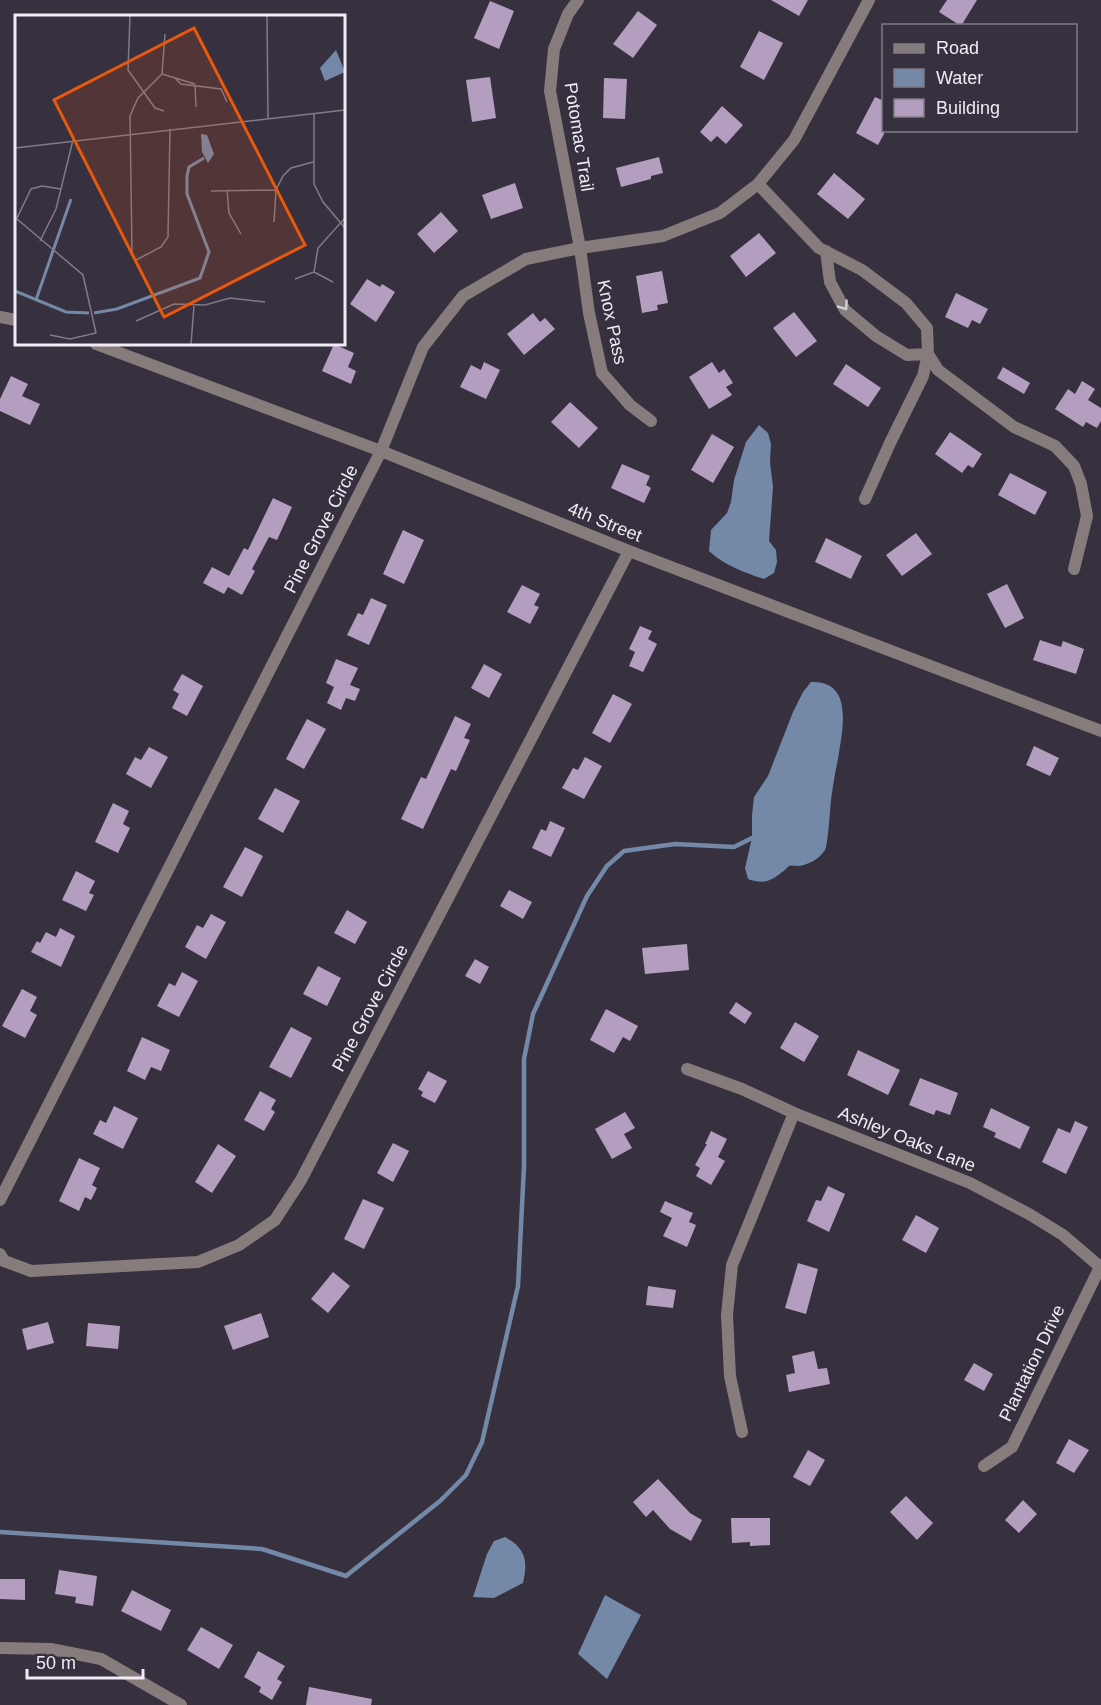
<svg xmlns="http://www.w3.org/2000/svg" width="1101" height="1705" font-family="Helvetica,sans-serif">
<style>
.water{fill:#7488a7}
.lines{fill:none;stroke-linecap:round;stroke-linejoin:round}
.stream{stroke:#7488a7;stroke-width:4.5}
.building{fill:#b49ebf}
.minor{stroke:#867c7b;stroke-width:12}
.oneway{stroke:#d6cfd6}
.labels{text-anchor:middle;stroke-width:6;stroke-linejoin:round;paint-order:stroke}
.street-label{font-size:18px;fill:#f0ebf5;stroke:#37303f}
.inset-river{fill:none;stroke:#7488a7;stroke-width:3}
.inset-road{fill:none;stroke:#817b88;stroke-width:1.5}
.view{fill:#e8590c;fill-opacity:0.15;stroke:#e8590c;stroke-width:3}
.inset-edge{fill:none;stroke:#f0ebf5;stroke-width:3}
</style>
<rect width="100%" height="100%" fill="#37303f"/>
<path class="water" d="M759,425L768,433L771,444L770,462L773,487L769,541L776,550L777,562L774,573L764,579C745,573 724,565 709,551L711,530L727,513L731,502L734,480L746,442Z
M811,682C855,680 842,732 838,759C835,772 833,786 831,800C830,809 828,845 825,850C819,859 809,865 798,866C795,866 792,865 789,866C788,867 783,872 782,872C771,882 762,884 748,879L745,868L752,838V815L754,797L768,776L793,712L803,692Z
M505,1537C526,1548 528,1561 523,1583L494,1598L473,1597L487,1554L494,1541Z
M605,1595L641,1615L607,1679L578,1654Z"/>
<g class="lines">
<path class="stream" d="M0,1532L262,1549L346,1576L440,1501L466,1475L482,1442L518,1286L524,1166V1059L533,1014L587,896L607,866L624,851L675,844L734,847L752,838"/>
</g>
<path class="building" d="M771,0H808L799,16Z
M947,0H977L961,26L939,12Z
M490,1L514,11L499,49L474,38Z
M638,11L657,25L633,58L613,44Z
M759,31L783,43L764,80L740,67Z
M490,77L496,118L472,122L466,80Z
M604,78L627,79L625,119L603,118Z
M875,97L884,101V134L878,145L856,133Z
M722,106L743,125L726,144L717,136L711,142L700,132Z
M659,157L663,173L651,176V179L621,187L616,168Z
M834,173L865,199L848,219L817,194Z
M515,183L523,208L491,219L482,195Z
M441,212L458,231L434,253L417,234Z
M759,233L776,253L746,277L730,256Z
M662,271L668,303L657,305L658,310L642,313L636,276Z
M367,279L380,287L382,284L395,292L376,322L350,304Z
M956,293L988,309L980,324L972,320L968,328L945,317Z
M794,312L817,341L796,357L773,328Z
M533,313L540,322L545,318L555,329L524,355L507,334Z
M334,344L354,353L348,367L356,371L351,384L322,371Z
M484,362L500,370L486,399L460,387L471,365L481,370Z
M712,362L719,373L724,369L733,383L726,387L732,395L709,409L689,377Z
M846,364L881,388L868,407L833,384Z
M1003,367L1030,383L1024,394L997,378Z
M11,376L28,384L22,396L40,404L30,425L0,411V399Z
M1082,381L1095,389L1088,400L1101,408V421L1097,428L1086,422L1083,427L1055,409L1068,389L1075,394Z
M570,402L598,428L579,448L551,422Z
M950,432L982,454L973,468L968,465L962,473L935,454Z
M712,434L734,447L713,483L691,470Z
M622,464L650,476L646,485L651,488L644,503L611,488Z
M1010,473L1047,492L1035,515L998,495Z
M273,498L292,507L277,540L269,537L252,569L255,571L242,595L228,587L224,594L203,583L212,567L229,576L244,548L248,550Z
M403,530L424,540L404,584L383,574Z
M916,533L932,554L902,576L886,555Z
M826,538L862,556L851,579L815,562Z
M1007,584L1024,618L1005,628L987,594Z
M522,585L540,594L534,605L539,607L530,624L507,612Z
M371,598L387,605L369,645L347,635L358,613L363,615Z
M640,626L652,631L648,639L657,644L643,672L629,666L635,652L629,649Z
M1040,640L1061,647L1063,641L1084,649L1076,674L1033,660Z
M336,659L358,668L350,685L360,689L355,701L346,698L341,710L327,703L334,687L326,683Z
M484,664L502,674L489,698L471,688Z
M182,674L203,686L187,716L172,708L179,694L173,690Z
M613,694L632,704L610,743L592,733Z
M455,716L471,724L464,738L470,740L456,771L451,769L423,829L401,819L421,777L426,779Z
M307,719L326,729L304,769L286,759Z
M1034,746L1059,758L1050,776L1026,765Z
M149,747L168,757L151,788L126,774L135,757L141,760Z
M585,757L602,766L584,799L562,788L573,768L578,770Z
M275,788L300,801L283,833L258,819Z
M113,803L129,811L123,824L130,828L118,853L95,842Z
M550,821L565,828L551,857L532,848L541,829L546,831Z
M245,847L263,856L242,897L223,887Z
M76,871L95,881L89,893L94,895L86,911L62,900Z
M509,890L532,902L523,919L500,906Z
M347,910L367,922L355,944L334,933Z
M211,914L226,922L206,959L185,947L197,925L203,928Z
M60,928L75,936L61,967L31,952L37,941L40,943L46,932L56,937Z
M687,944L689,970L645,974L642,948Z
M475,959L489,967L480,984L465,976Z
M318,966L341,978L327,1006L303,994Z
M182,972L198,981L179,1017L157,1006L169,983L175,986Z
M22,989L37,997L30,1011L37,1015L25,1038L2,1026Z
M736,1002L752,1013L745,1024L729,1013Z
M606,1009L638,1026L630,1041L623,1037L614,1053L590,1040Z
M795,1022L819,1036L804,1062L780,1048Z
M291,1027L312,1038L291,1078L269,1067Z
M142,1037L170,1050L161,1071L151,1067L145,1080L127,1071Z
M858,1050L900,1070L888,1095L847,1075Z
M428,1071L447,1081L435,1103L421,1096L423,1092L418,1089Z
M920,1078L958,1093L950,1115L936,1110L934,1115L909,1105Z
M260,1091L276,1100L271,1109L275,1112L264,1131L244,1120Z
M114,1106L138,1118L123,1149L93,1134L100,1120L106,1123Z
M991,1108L1030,1127L1020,1149L994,1137L996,1133L983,1127Z
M625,1112L635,1128L624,1134L632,1148L612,1159L595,1129Z
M1075,1121L1088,1127L1066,1174L1042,1162L1058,1128L1070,1133Z
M711,1131L727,1139L718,1157L725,1161L711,1185L696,1176L700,1168L695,1165L707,1144H705Z
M393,1143L409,1151L393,1182L377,1173Z
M218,1144L236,1156L212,1193L195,1182Z
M79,1158L100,1168L92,1185L97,1188L91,1200L85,1197L79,1211L59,1201Z
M828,1186L845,1194L829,1232L807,1221L816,1200L821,1201Z
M363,1199L384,1208L364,1249L344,1239Z
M665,1201L693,1213L689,1222L696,1225L687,1247L663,1236L672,1218L660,1212Z
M916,1215L939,1228L926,1253L902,1240Z
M798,1263L818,1269L806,1314L785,1308Z
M333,1272L350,1286L328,1313L311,1299Z
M648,1286L676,1290L673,1308L646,1305Z
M261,1313L269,1337L233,1350L224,1326Z
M48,1322L54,1343L27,1350L22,1329Z
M88,1323L120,1326L118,1349L86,1346Z
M814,1351L818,1369L827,1368L830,1384L789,1392L786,1375L795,1373L792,1356Z
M974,1363L993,1374L984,1391L964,1380Z
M1069,1439L1089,1450L1074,1473L1056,1463Z
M808,1450L825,1460L810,1486L793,1477Z
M658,1479L690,1513L702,1520L691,1541L670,1529L653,1510L646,1517L633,1502Z
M906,1496L933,1523L917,1540L890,1512Z
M1023,1500L1037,1514L1019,1533L1005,1520Z
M731,1518H770V1545L750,1546V1542L732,1543Z
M59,1570L97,1576L93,1606L75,1603L76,1597L55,1594Z
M0,1579H25V1600L0,1599Z
M132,1590L171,1610L161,1631L121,1611Z
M201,1627L233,1645L219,1669L187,1650Z
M258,1651L285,1666L277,1679L282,1682L272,1700L259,1692L261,1687L244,1677Z
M309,1687L372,1699L371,1705H306Z"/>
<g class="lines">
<path class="minor" d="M578,0L568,14L554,49L550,91L580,248L589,313L602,373L630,405L651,421
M758,184L819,248L862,270L906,303L927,328L928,354L938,370L1014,427L1055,446L1074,466L1081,484L1087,516L1074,569
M826,251L830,282L845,310L876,336L907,355L928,354
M0,317L16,320
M96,344L381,451L629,551L1101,731
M865,499L890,443L923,376L928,354
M687,1069L742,1089L794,1113L970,1183L1029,1214L1063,1235L1099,1266
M0,1200L381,451L423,347L463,296L526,259L580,248L663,236L720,213L758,184L794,140L869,0
M0,1254L4,1261L31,1271L198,1262L239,1245L275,1220L301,1180L629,551
M742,1432L730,1376L727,1315L732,1265L794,1113
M984,1466L1012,1447L1101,1265
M0,1648L51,1649L101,1659L181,1705"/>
</g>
<defs><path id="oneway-chevron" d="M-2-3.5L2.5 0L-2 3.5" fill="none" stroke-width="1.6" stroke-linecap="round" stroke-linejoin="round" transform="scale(1.5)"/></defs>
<use class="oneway" href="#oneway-chevron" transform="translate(844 306) rotate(55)"/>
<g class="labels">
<g class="street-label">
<text transform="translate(579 137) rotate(81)" y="6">Potomac Trail</text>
<text transform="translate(612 322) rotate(78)" y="6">Knox Pass</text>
<text transform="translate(605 522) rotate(22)" y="6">4th Street</text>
<text transform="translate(321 529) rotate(-63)" y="6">Pine Grove Circle</text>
<text transform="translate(370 1008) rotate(-62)" y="6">Pine Grove Circle</text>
<text transform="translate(907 1139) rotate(22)" y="6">Ashley Oaks Lane</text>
<text transform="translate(1032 1363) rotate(-64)" y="6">Plantation Drive</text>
</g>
</g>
<g transform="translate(15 15)">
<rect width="330" height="330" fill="#37303f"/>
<path d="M321,35L330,57L310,66L305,53ZM186,119L192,120L199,139L193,148L187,137Z" fill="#7488a7"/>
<path class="inset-river" d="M0,276L51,297L74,298M21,285L56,184M79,298L102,294L185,263L194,237L172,179V161L174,152L189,143"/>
<path class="inset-road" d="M115,1L113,55L140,93L149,96M252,1L253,103M150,19L147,59L123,83L115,101L117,238L121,245L146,232L153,222L155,114M147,59L180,69M160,63L166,69L206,74L212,87M180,70L181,92M299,99V169L308,187L330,213M0,133L330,95M212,175L214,198L226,219M196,176L261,175M2,204L68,260L81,318L55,324L35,320M1,205L16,174L27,171L46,174M259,207L261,175L268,161L276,153L298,147M25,226L41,194L58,125M299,257L318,267M280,264L299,257L303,233L330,203M121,306L159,289L190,290L215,283L250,287M176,329L179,291"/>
<path class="view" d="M179,13L290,230L149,302L39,85Z"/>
<rect width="330" height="330" class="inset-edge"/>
</g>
<rect x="882" y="24" width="195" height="108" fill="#37303f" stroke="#817b88" stroke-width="1.5"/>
<rect x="894" y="44" width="30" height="9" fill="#867c7b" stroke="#817b88" stroke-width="1.5"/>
<text x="936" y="54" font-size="18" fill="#f0ebf5">Road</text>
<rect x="894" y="69" width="30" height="18" fill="#7488a7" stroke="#817b88" stroke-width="1.5"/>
<text x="936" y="84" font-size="18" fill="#f0ebf5">Water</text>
<rect x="894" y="99" width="30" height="18" fill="#b49ebf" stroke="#817b88" stroke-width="1.5"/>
<text x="936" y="114" font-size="18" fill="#f0ebf5">Building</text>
<path d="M27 1669v9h116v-9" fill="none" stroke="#f0ebf5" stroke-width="3"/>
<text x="36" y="1669" font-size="18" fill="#f0ebf5" stroke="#37303f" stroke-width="4.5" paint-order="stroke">50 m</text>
</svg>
